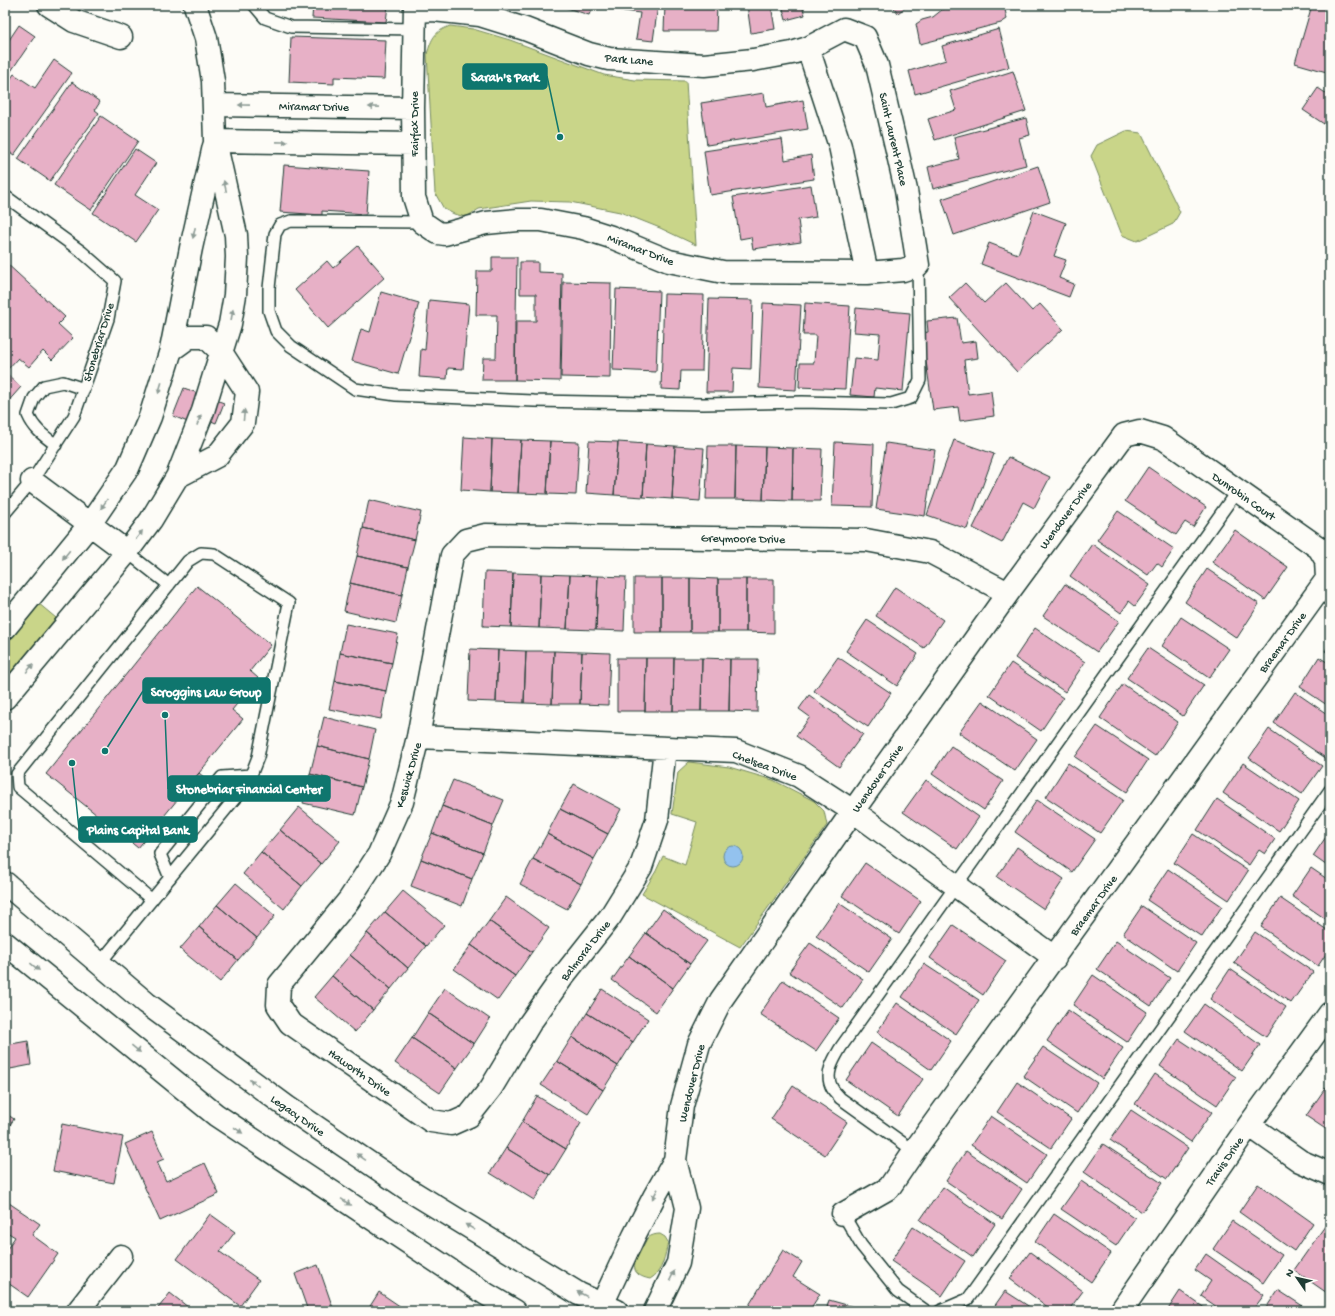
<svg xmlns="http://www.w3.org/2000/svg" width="1335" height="1316" font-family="'Gochi Hand',sans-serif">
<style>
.green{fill:#c9d589;stroke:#74895e}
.water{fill:#93c2ee;stroke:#658da4}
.building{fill:#e7b0c6;stroke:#1f3d34}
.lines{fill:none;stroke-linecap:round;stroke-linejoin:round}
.lane-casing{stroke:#1f3d34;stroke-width:14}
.street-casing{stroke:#1f3d34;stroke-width:25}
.secondary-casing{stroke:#1f3d34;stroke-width:25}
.lane{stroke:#fdfcf7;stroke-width:11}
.street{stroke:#fdfcf7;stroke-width:22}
.secondary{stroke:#fdfcf7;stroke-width:22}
.oneway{fill:#8e9c96}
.labels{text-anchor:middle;stroke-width:3;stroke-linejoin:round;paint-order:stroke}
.street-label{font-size:12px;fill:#1f3d34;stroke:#fdfcf7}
.leader{fill:none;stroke:#0f766e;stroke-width:1.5}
.callout-dot{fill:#0f766e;stroke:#fdfcf7;stroke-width:1.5}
.callout{fill:#0f766e;stroke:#0f766e;stroke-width:1.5}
.callout-label{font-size:13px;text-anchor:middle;font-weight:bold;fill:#fff}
</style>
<rect width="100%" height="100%" fill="#fdfcf7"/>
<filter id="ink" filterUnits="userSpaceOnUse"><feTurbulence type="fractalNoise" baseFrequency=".025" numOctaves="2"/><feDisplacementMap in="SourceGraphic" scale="8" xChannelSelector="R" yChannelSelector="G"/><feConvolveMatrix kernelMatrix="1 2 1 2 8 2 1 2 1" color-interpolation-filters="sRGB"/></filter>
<g filter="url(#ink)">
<path class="green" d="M450,26L473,29L510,40L604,75L635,80L686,81L696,245L660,228L620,212L570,202L531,201L479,209L466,217L454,214L444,209L435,193L427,54C432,38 434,32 450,26Z
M1126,131L1141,133L1180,212L1173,224L1137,241L1122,235L1091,156L1097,145Z
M38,603L56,618L5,679V643Z
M689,762L729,767L773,780L814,801L824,811L827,825L740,947L642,894L656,871L663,856L685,865L697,822L672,814L678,772Z
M660,1234L665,1237L668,1242C665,1255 663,1272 650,1279C631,1275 632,1266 640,1252C643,1247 645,1241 648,1238C651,1235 656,1234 660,1234Z"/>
<path class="water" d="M723 856a10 10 0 1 1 20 0a10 10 0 1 1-20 0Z"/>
<path class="building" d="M313,5H388L386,22L312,18Z
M558,5H593L589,15Z
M616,5H658L653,41L636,39L640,13L616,10Z
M665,5H717L716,31H664Z
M726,5H771L775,29L751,33L747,5L727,9Z
M782,5H802L805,15L786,20Z
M892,5H908L898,13Z
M945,5H1004L1007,19L1001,23L920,44L916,24L922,20L933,17L943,9Z
M1312,5H1330V73L1295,63Z
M19,25L35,36L5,80V42L7,43Z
M999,29L1009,67L915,94L909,71L946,60L942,46Z
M291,37L386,40L384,79L334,77V84L289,82Z
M54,60L72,73L14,155L5,149V87L14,74L35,88Z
M1013,71L1026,111L935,140L928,119L956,110L950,91Z
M72,82L100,102L95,110L99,113L50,181L18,159Z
M1318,88L1330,96V115L1324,124L1303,110Z
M764,93L766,107L803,100L808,129L707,145L701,103Z
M101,116L138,141L91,210L54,185Z
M1026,118L1030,135L1019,138L1026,165L933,189L928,167L959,159L954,137Z
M782,139L785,160L811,155L814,179L710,195L704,151Z
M135,149L156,163L135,195L158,210L136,242L93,213Z
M284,165L369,171L366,214L322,211V215L280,212Z
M1038,166L1050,202L954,235L942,199Z
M811,185L816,217L798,220L801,242L753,249L751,237L740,239L733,197Z
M1034,211L1066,223L1054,256L1066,260L1059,278L1074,284L1069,297L981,264L989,243L1018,254Z
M358,246L385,277L328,328L295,290L327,261L333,268Z
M492,257H517L515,380H482L483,358H496L497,315H476L477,271H492Z
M5,262L65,317L58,324L73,338L52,360L43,351L29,367L18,358L5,372L21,387L5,405Z
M520,262H538V272L562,273L560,381L515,380V321H536V294H520Z
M563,282L611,283L610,378L561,377Z
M965,283L984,303L1006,283L1032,311L1040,304L1063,329L1017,372L949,298Z
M616,289L659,291L656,372L613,370Z
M381,292L419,303L398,374L352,361L361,329L370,332Z
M664,294L704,295L702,371H681L680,390L661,389Z
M709,299L753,300L751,369L733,368L732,392H706Z
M429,300L469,304L463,369L448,368L447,379L419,377L421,349L425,350Z
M763,303L801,305L796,390L759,388Z
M805,303L850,306L845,389L799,387L800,363H814L816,335H803Z
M856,308L910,313L903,391L875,388L874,397L850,395L854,358L878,360L880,334L854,332Z
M957,318L961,343L976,341L978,358L964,360L968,394L991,391L994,416L960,421L958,407L933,410L922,333L928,332L927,321Z
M184,388L224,403L216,423L194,414L190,423L173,416Z
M464,437L492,439L490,492L461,490Z
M492,439L521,440L518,493L490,492Z
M521,440L550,441L547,494L518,493Z
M954,440L994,454L967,529L927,515Z
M550,441L579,442L576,495L547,494Z
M589,441L618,442L614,495L586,493Z
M618,442L646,444L643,497L614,495Z
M835,442L874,444L872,507L832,506Z
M886,443L935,450L925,516L876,509Z
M646,444L675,446L672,499L643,497Z
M675,446L704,448L700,501L672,499Z
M708,446H736L735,499H706Z
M736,446L765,447L763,500L735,499Z
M765,447L793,448L792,501L763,500Z
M793,448L822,449L820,501H792Z
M1008,457L1050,477L1034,508L1023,502L1002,543L973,528Z
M1148,467L1206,507L1193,527L1185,522L1176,535L1125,501Z
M369,500L421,512L415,540L363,528Z
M1118,511L1174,549L1162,567L1157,563L1148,575L1097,540Z
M363,528L415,540L408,567L357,556Z
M1235,530L1288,567L1265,600L1212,562Z
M1092,544L1150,585L1135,606L1129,601L1121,613L1070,576Z
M357,556L408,567L402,595L350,583Z
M1207,569L1259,604L1237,638L1185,602Z
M485,572L513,573L511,627L483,626Z
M513,573L541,574L539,628L511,627Z
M541,574L570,575L567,629L539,628Z
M570,575L598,576L596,630L567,629Z
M598,576L626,577L624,631L596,630Z
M634,578H662V632H634Z
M662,578H690V632H662Z
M690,578L718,579V632H690Z
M718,579H746V632H718Z
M746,579H774V633L746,632Z
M350,583L402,595L396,623L344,611Z
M1065,584L1119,621L1097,652L1043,616Z
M197,586L271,645L250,671L258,678L232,710L243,719L138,848L46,774Z
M895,587L943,620L924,648L876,616Z
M1181,617L1229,649L1209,678L1162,646Z
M867,620L918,654L897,686L846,651Z
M346,624L398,634L392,663L340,653Z
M1035,628L1085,662L1065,692L1015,658Z
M1330,644V655L1325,651Z
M1148,648L1204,685L1183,716L1127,678Z
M470,649L498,650L496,702L468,701Z
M498,650L526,651L524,703L496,702Z
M526,651H554L552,704L524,703Z
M554,651L582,652L580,704H552Z
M582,652L610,653L608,705L580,704Z
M340,653L392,663L386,691L335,681Z
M838,657L891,693L868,727L814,691Z
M1319,657L1330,664V707L1300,687Z
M617,658H646L645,711H617Z
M646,658H674L673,711H645Z
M674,658H702L701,711H673Z
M702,658L730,659L729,711H701Z
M730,659H758L757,712L729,711Z
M1011,663L1063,698L1041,731L989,695Z
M335,681L386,691L381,719L329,709Z
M1123,684L1178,722L1155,756L1100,718Z
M1295,692L1330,716V761L1274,723Z
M809,695L863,734L839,767L796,736L810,717L799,709Z
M982,701L1037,739L1015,771L959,733Z
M324,717L375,730L369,759L317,746Z
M1097,726L1148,760L1127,792L1075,757Z
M1269,729L1322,766L1302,794L1249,758Z
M317,746L369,759L362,787L310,774Z
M951,746L1003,781L984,810L932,774Z
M1068,763L1123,800L1100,833L1046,797Z
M1243,763L1299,801L1279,831L1223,793Z
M199,773L217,788L205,803L187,788Z
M310,774L362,787L355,815L303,803Z
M453,780L504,800L493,826L442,806Z
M926,780L979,817L957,849L903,812Z
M574,784L621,809L608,834L560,809Z
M1217,799L1275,839L1265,854L1259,850L1249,865L1197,830Z
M1037,800L1095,839L1072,872L1015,832Z
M442,806L493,826L483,853L432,833Z
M299,807L340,841L321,864L280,830Z
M560,809L608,834L594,859L547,834Z
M280,830L321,864L302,886L261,852Z
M1330,831V868L1313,856Z
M432,833L483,853L472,879L421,859Z
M547,834L594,859L581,884L533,859Z
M1193,834L1248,871L1229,900L1174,863Z
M1017,847L1064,879L1044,909L997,877Z
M261,852L302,886L284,909L243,874Z
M421,859L472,879L462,906L411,886Z
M533,859L581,884L567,909L520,884Z
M865,863L921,901L899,934L842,896Z
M1311,868L1330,881V922L1292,896Z
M1168,869L1222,906L1202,937L1147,900Z
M236,883L275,916L257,938L217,905Z
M403,891L444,925L426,946L385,912Z
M506,897L549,928L532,952L489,921Z
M1280,898L1330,932V948L1318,966L1261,927Z
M839,903L892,939L869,972L816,936Z
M217,905L257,938L238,960L199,927Z
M1142,906L1196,943L1177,971L1123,934Z
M663,909L707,941L690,964L646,933Z
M385,912L426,946L408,968L367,933Z
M489,921L532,952L515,976L471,945Z
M953,925L1006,961L983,995L930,958Z
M199,927L238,960L220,982L180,949Z
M1255,932L1313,972L1291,1003L1234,963Z
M367,933L408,968L391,989L350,955Z
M646,933L690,964L673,988L629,956Z
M1116,941L1170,978L1151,1006L1097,969Z
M810,943L863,979L843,1008L789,972Z
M471,945L515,976L498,1000L454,969Z
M350,955L391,989L373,1010L332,976Z
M629,956L673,988L656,1012L612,980Z
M924,964L979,1000L956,1034L902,997Z
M1230,969L1286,1007L1266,1037L1210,999Z
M1093,975L1147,1012L1127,1042L1073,1005Z
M332,976L373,1010L355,1032L314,997Z
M783,980L839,1018L816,1051L760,1014Z
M445,988L490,1019L474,1044L428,1013Z
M602,989L648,1019L633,1042L587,1013Z
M897,1003L951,1041L931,1070L877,1032Z
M1204,1004L1260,1045L1242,1071L1185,1031Z
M1068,1010L1123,1048L1102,1079L1047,1041Z
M428,1013L474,1044L457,1068L412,1038Z
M587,1013L633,1042L618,1066L572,1037Z
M572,1037L618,1066L603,1090L557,1061Z
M412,1038L457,1068L440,1093L395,1063Z
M1179,1039L1236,1077L1217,1105L1160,1066Z
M28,1041L31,1065L5,1070V1045Z
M871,1043L923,1079L898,1116L846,1080Z
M1043,1047L1097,1083L1077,1113L1023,1076Z
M557,1061L603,1090L588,1114L541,1085Z
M1155,1074L1212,1112L1191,1142L1135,1104Z
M1017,1082L1071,1119L1051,1148L997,1112Z
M793,1086L847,1122L825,1155L771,1119Z
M1326,1087L1330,1090V1132L1306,1116Z
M537,1096L581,1123L566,1149L522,1122Z
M1131,1110L1188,1148L1167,1179L1110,1140Z
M5,1113L14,1119L5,1132Z
M991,1116L1047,1154L1027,1183L971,1145Z
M522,1122L566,1149L550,1175L506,1148Z
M62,1124L123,1137L114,1183L53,1171Z
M152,1132L164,1159L157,1162L166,1181L205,1163L219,1194L160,1221L125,1144Z
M1103,1144L1162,1183L1142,1212L1084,1172Z
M506,1148L550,1175L534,1200L490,1173Z
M966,1151L1022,1189L1002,1219L946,1181Z
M1081,1181L1135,1218L1116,1246L1061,1209Z
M1258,1184L1313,1223L1294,1251L1239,1212Z
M943,1187L995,1224L973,1257L920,1220Z
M9,1203L40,1224L32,1235L58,1254L28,1297L5,1281V1252L15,1237L5,1231V1208Z
M210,1214L235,1232L220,1252L259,1280L240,1306L177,1259Z
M1054,1214L1111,1253L1091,1282L1035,1242Z
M1330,1219V1295L1294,1270Z
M1232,1221L1282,1255L1263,1283L1213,1249Z
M913,1227L965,1261L942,1296L891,1261Z
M783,1250L802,1262L793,1277L820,1294L809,1311H748L746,1310Z
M1030,1252L1083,1291L1068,1311H1053L1010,1279Z
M1206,1254L1264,1295L1252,1311H1223L1201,1296L1211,1281L1195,1270Z
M318,1265L334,1311H308L295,1274Z
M1278,1290L1309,1310V1311H1264Z
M1005,1291L1036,1311H991Z
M1180,1291L1209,1311H1167Z
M379,1292L407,1311H367Z
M170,1293L193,1311H156Z
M829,1300L868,1311H826Z
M875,1305L895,1311H874Z
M1317,1306L1328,1311H1315Z"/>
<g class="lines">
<defs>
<path id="lane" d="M254,5L265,18L291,27L415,29
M5,196L82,252L115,281L108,319L74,416L32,481L5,513
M422,222L291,221L280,225L275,234L269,288V311L276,331L291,346L355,389L396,395L534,401L703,404L802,402L891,404L911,398L920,380L918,265
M56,445C44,436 34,429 28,415L34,398L44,386L63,382L84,389
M127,552L169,585
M170,878L160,854L222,777L251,775
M100,963L245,786L251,775L258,757L289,603L214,554L201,553L188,561L17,774L18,787L152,900
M914,1151L840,1098C838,1095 834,1092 832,1088C824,1074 834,1059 841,1047L1237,491
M843,1214L861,1245L898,1291L926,1311
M940,1311L968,1299L1330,790"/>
<path id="street" d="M49,5L74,21L121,37
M415,5L413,108L414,197L422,222L438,233L445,234L486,223L518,220H541L583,228L611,237L669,261L723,272L867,273L903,270L918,265L906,190L896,146L877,65L865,37L844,29L808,48L792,53L753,60L704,65L609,59L589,54L525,29L480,15L433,10L416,11
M808,48L840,146L867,273
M214,105L413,108
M215,141L414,144
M171,350L189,337H206L221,352L247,392L243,423L217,456L177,477
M32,481L127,552
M5,628L90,524L128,468L150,417L171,350L191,248L214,146
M5,698L127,552L151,520L177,477L203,411L230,324L235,295L237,257L236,235L215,141L213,81L206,38L195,5
M418,737L736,751L799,776L853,811L1055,958
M665,748L657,820L641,867L610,917L564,975L530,1023L491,1088L469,1116L451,1124L431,1121L290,1023L278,1005L279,985L349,900L379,854L402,802L418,737L452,555L466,540L486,535L866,540L930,552L1008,593
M1249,1125L1300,1161L1330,1174
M78,1311L121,1256
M599,1311L634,1236L654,1197L675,1160L682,1106L699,1044L721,1000L853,811L1008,593L1124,435L1140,431L1163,438L1319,548L1326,560L1327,579L914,1151L889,1188L843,1214
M655,1311L678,1263L687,1208L675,1160
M1121,1311L1249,1125L1330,1013"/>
<path id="secondary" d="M5,883L146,1003L287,1107L409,1190L579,1294L617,1311
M5,943L216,1115L486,1294L515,1311"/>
</defs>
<use href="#lane" class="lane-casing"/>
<use href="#street" class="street-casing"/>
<use href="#secondary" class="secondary-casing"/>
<use href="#lane" class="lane"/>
<use href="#street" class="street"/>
<use href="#secondary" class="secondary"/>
</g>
<defs><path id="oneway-solid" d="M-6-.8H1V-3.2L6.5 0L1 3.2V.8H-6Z"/></defs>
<g class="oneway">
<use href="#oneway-solid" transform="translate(244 105) rotate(-179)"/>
<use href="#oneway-solid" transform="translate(374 107) rotate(-179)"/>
<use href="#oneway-solid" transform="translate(282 142) rotate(1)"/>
<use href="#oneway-solid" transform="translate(225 186) rotate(-103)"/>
<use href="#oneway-solid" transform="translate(194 233) rotate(102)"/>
<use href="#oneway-solid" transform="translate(232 315) rotate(-80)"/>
<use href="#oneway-solid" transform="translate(160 388) rotate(107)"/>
<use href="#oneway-solid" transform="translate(244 415) rotate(-84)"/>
<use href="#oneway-solid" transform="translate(199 420) rotate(-69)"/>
<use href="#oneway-solid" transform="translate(104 504) rotate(124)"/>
<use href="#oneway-solid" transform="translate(139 535) rotate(-52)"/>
<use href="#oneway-solid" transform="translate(66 555) rotate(129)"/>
<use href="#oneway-solid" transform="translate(30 668) rotate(-50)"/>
<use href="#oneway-solid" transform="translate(35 967) rotate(39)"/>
<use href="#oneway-solid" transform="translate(136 1049) rotate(39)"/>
<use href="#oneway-solid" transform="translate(254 1083) rotate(-143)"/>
<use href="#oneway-solid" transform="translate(238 1130) rotate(34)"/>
<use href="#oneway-solid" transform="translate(361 1157) rotate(-146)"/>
<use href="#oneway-solid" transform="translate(655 1194) rotate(119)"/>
<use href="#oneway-solid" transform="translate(346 1202) rotate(34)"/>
<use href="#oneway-solid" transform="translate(470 1227) rotate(-149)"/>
<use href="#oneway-solid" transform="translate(672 1276) rotate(-64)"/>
<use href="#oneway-solid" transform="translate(582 1294) rotate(-153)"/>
</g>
</g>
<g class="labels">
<g class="street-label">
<text transform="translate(629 59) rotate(5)" y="4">Park Lane</text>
<text transform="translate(314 106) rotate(1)" y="4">Miramar Drive</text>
<text transform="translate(414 124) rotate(-90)" y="4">Fairfax Drive</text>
<text transform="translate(894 139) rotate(77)" y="4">Saint Laurent Place</text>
<text transform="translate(641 249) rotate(21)" y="4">Miramar Drive</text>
<text transform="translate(98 342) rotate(-73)" y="4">Stonebriar Drive</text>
<text transform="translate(1244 496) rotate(35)" y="4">Dunrobin Court</text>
<text transform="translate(1065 515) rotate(-54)" y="4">Wendover Drive</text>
<text transform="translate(743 538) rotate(1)" y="4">Greymoore Drive</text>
<text transform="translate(1282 642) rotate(-54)" y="4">Braemar Drive</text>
<text transform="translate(765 765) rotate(20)" y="4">Chelsea Drive</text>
<text transform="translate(408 775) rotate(-74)" y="4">Keswick Drive</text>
<text transform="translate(877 778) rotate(-55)" y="4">Wendover Drive</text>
<text transform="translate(1093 905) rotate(-54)" y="4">Braemar Drive</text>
<text transform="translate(585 950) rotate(-52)" y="4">Balmoral Drive</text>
<text transform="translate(360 1072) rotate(35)" y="4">Haworth Drive</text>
<text transform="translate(691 1083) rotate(-76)" y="4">Wendover Drive</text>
<text transform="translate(298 1115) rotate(35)" y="4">Legacy Drive</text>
<text transform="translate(1224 1161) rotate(-55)" y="4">Travis Drive</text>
</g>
</g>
<path class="leader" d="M560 137L547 76M105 751L143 691M165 715L168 789M72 763L79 829"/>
<g class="callout-dot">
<circle cx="560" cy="137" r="4"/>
<circle cx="105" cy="751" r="4"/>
<circle cx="165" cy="715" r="4"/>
<circle cx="72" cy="763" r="4"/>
</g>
<g class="callout">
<rect x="463" y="64" width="84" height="25" rx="4"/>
<rect x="143" y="678" width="127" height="25" rx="4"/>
<rect x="168" y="776" width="162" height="25" rx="4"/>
<rect x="79" y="817" width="118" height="25" rx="4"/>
</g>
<g class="callout-label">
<text x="505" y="81">Sarah's Park</text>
<text x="206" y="696">Scroggins Law Group</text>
<text x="249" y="793">Stonebriar Financial Center</text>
<text x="138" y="834">Plains Capital Bank</text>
</g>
<rect width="1335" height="1316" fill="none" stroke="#fdfcf7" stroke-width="20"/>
<rect x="10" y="10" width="1315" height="1296" fill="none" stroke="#1f3d34" stroke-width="1.5" filter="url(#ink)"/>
<g transform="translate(1297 1278) rotate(304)" stroke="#fdfcf7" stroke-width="3" paint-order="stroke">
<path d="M0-3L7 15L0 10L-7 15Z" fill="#1f3d34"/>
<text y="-6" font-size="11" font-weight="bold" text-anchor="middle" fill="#1f3d34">N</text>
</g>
</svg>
